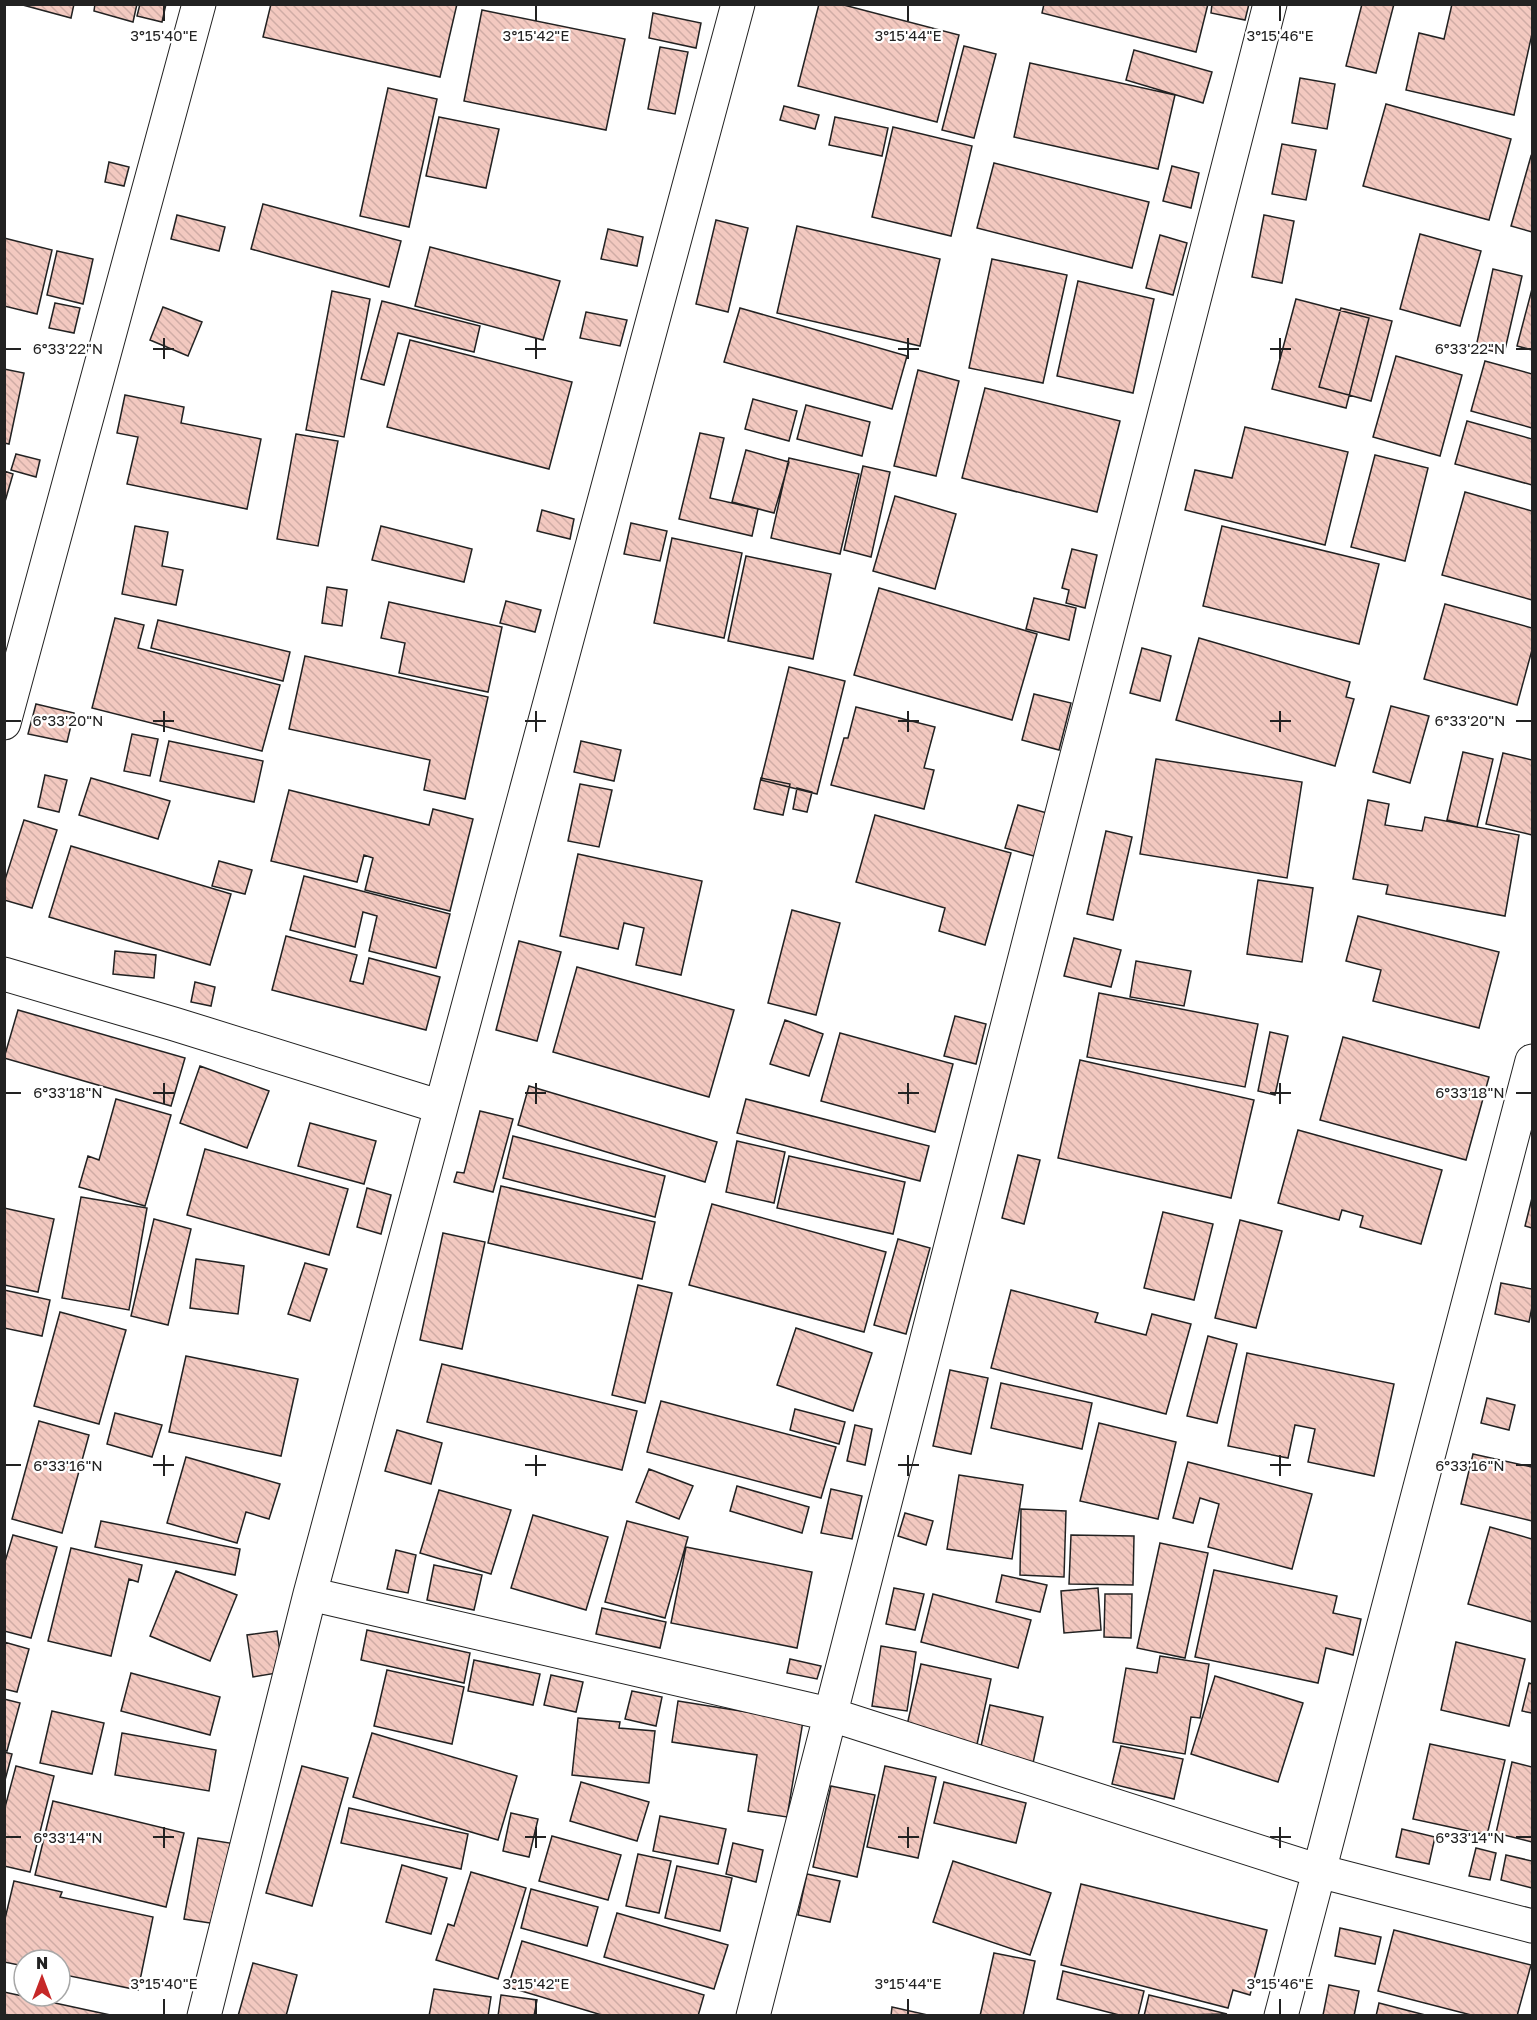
<svg xmlns="http://www.w3.org/2000/svg" width="1537" height="2020" font-family="'Golos Text',sans-serif">
<style>
.building{fill:url(#building-back-hatch);stroke:#222;stroke-width:1.5}
.lines{fill:none;stroke-linecap:round;stroke-linejoin:round}
.minor-casing{stroke:#222;stroke-width:35}
.minor{stroke:#fff;stroke-width:33}
.ticks{fill:none;stroke:#222;stroke-width:2}
.ticks-label{font-size:15px;text-anchor:middle;fill:#222;stroke:#fff;stroke-width:4.5;stroke-linejoin:round;paint-order:stroke}
</style>
<defs>
<pattern id="building-back-hatch" width="6" height="6" patternUnits="userSpaceOnUse" patternTransform="scale(1.5)"><rect width="6" height="6" fill="#f3c9c0"/><path d="M-1 5l2 2M0 0l6 6M5-1l2 2" fill="none" stroke="#d0aca5"/></pattern>
</defs>
<rect width="100%" height="100%" fill="#fff"/>
<path class="building" d="M19,4H74L71,18Z
M95,4H137L133,22L94,11Z
M140,4H166L162,22L137,16Z
M271,4H457L440,77L263,37Z
M819,4H840L959,35L937,122L798,86Z
M1044,4H1208L1196,52L1042,13Z
M1212,4H1249L1245,20L1211,13Z
M1362,4H1394L1376,73L1346,66Z
M1452,4H1532V34L1514,115L1406,90L1419,33L1444,39Z
M482,10L625,39L606,130L464,101Z
M653,13L701,23L696,48L649,38Z
M964,46L996,54L974,138L942,130Z
M660,47L688,52L675,114L648,109Z
M1134,50L1212,72L1203,103L1126,80Z
M1030,63L1175,95L1158,169L1014,137Z
M1300,78L1335,84L1327,129L1292,123Z
M388,88L437,99L409,227L360,216Z
M1386,104L1511,139L1489,220L1363,186Z
M784,106L819,115L815,129L780,120Z
M439,117L499,129L486,188L426,176Z
M835,117L888,128L882,156L829,145Z
M893,127L972,146L951,236L872,217Z
M1282,144L1316,150L1306,200L1272,194Z
M1531,156L1532,157V232L1511,226Z
M109,162L129,167L124,186L105,182Z
M994,163L1149,202L1132,268L977,228Z
M1172,166L1199,173L1191,208L1163,201Z
M263,204L401,241L389,287L251,249Z
M177,215L225,227L219,251L171,239Z
M1264,215L1294,221L1282,283L1252,277Z
M716,220L748,228L728,312L696,304Z
M797,226L940,259L920,346L777,313Z
M608,229L643,237L637,266L601,259Z
M1420,234L1481,251L1460,326L1400,309Z
M1160,235L1187,243L1173,295L1146,288Z
M4,238L52,250L37,314L4,306Z
M430,247L560,281L543,340L415,306Z
M57,251L93,259L83,304L47,295Z
M992,259L1067,275L1043,383L969,368Z
M1493,269L1522,276L1504,354L1476,347Z
M1078,281L1154,299L1133,393L1057,376Z
M1532,289V350L1517,346Z
M332,291L370,299L344,437L306,430Z
M1296,299L1369,318L1346,408L1272,389Z
M382,301L480,326L474,352L398,333L384,385L361,379Z
M55,303L80,308L74,333L49,328Z
M163,307L202,322L188,356L150,340Z
M740,308L907,356L892,409L724,362Z
M1341,308L1392,321L1371,401L1319,387Z
M586,312L627,320L620,346L580,338Z
M410,340L572,382L549,469L387,427Z
M1396,356L1462,375L1440,456L1373,437Z
M1485,361L1532,374V428L1471,411Z
M4,369L24,373L9,444L4,443Z
M918,370L959,381L936,476L894,466Z
M985,388L1120,421L1097,512L962,478Z
M125,395L184,407L181,423L261,439L247,509L127,484L138,437L117,433Z
M753,399L797,411L789,441L745,429Z
M806,405L870,422L862,456L797,439Z
M1467,421L1532,439V485L1455,464Z
M1245,427L1348,452L1325,545L1185,510L1195,470L1232,478Z
M700,433L724,438L710,498L758,509L752,536L679,519Z
M296,434L338,441L318,546L277,539Z
M746,450L789,462L774,513L732,502Z
M16,454L40,460L36,477L11,470Z
M1375,455L1428,468L1405,561L1351,547Z
M789,458L859,474L840,554L771,538Z
M863,466L890,472L871,557L844,550Z
M4,471L13,474L4,505Z
M1465,492L1532,511V600L1442,575Z
M895,496L956,514L935,589L873,571Z
M542,510L574,519L570,539L537,531Z
M631,523L667,531L660,561L624,554Z
M135,526L168,532L162,566L183,570L176,605L122,594Z
M381,526L472,549L464,582L372,560Z
M1222,526L1379,564L1359,644L1203,606Z
M672,538L742,553L724,638L654,623Z
M1072,549L1097,555L1085,608L1066,603L1069,590L1062,588Z
M746,556L831,574L813,659L728,641Z
M327,587L347,590L342,626L322,623Z
M879,588L1037,634L1012,720L854,675Z
M1034,598L1076,608L1069,640L1026,629Z
M506,601L541,610L535,632L500,623Z
M389,602L502,627L488,692L399,673L405,643L381,638Z
M1445,604L1532,628V650L1517,705L1424,679Z
M115,618L144,625L138,648L280,685L262,751L92,708Z
M158,620L290,652L283,681L151,648Z
M1199,638L1350,682L1346,697L1354,699L1335,766L1176,720Z
M1142,648L1171,656L1160,701L1130,693Z
M305,656L488,697L465,799L424,790L430,760L289,729Z
M789,667L845,681L817,794L761,780Z
M1034,694L1071,703L1059,750L1022,740Z
M36,704L74,713L67,742L28,734Z
M1391,706L1429,716L1410,783L1373,772Z
M856,707L935,727L924,768L934,770L924,809L831,785L844,738H848Z
M132,734L158,739L150,776L124,771Z
M169,741L263,761L254,802L160,781Z
M581,741L621,750L614,781L574,772Z
M1463,752L1493,759L1477,827L1447,820Z
M1503,753L1532,760V835L1486,824Z
M1156,759L1302,782L1287,878L1140,854Z
M45,775L67,780L59,812L38,807Z
M91,778L170,801L158,839L79,815Z
M761,778L790,784L783,815L754,809Z
M580,784L612,790L599,847L568,841Z
M797,788L812,792L807,812L793,809Z
M289,790L429,825L433,809L473,819L450,911L365,890L373,858L364,855L357,882L271,861Z
M1368,800L1389,804L1385,825L1422,831L1425,817L1519,835L1505,916L1386,894L1388,885L1353,879Z
M1018,805L1047,813L1034,856L1005,848Z
M875,815L1011,853L985,945L939,931L945,908L856,882Z
M24,820L57,830L32,908L4,900V883Z
M1106,831L1132,837L1113,920L1087,914Z
M71,846L231,894L210,965L49,917Z
M578,854L702,881L681,975L636,965L644,928L624,923L618,949L560,936Z
M219,861L252,870L245,894L212,886Z
M304,876L450,914L436,968L369,951L377,916L363,912L355,947L290,930Z
M1258,880L1313,888L1302,962L1247,954Z
M792,910L840,923L816,1015L768,1003Z
M1358,916L1499,952L1479,1028L1373,1001L1381,970L1346,961Z
M286,936L357,955L350,981L363,984L369,958L440,977L426,1030L272,990Z
M1074,938L1121,950L1111,987L1064,976Z
M519,941L561,952L537,1041L496,1030Z
M115,951L156,955L154,978L113,974Z
M1136,961L1191,971L1184,1006L1130,997Z
M577,967L734,1010L709,1097L553,1052Z
M195,982L215,987L211,1006L191,1002Z
M1099,993L1258,1024L1245,1087L1087,1057Z
M18,1010L185,1058L171,1106L4,1058Z
M955,1016L986,1024L976,1064L944,1056Z
M785,1020L823,1034L809,1076L770,1064Z
M1270,1032L1288,1036L1275,1095L1258,1091Z
M840,1033L953,1064L935,1132L821,1101Z
M1343,1037L1489,1077L1466,1160L1320,1120Z
M1080,1060L1254,1100L1231,1198L1058,1158Z
M200,1066L269,1091L247,1148L180,1123Z
M529,1086L717,1142L705,1182L518,1125Z
M116,1099L171,1115L145,1206L79,1187L88,1156L99,1160Z
M746,1099L929,1146L920,1181L737,1133Z
M480,1111L513,1119L493,1192L454,1182L457,1172L464,1173Z
M310,1123L376,1141L364,1184L298,1166Z
M1298,1130L1442,1170L1421,1244L1360,1227L1363,1216L1342,1210L1339,1220L1278,1203Z
M513,1136L665,1176L655,1217L503,1178Z
M737,1141L785,1152L774,1203L726,1192Z
M205,1149L348,1189L329,1255L187,1215Z
M1018,1155L1040,1160L1024,1224L1002,1218Z
M789,1156L905,1182L893,1234L777,1208Z
M501,1186L655,1222L642,1279L488,1243Z
M367,1188L391,1195L381,1234L357,1227Z
M81,1197L147,1208L129,1310L62,1298Z
M1532,1198V1228L1525,1226Z
M712,1204L886,1252L864,1332L689,1285Z
M4,1208L54,1219L38,1292L4,1285Z
M1163,1212L1213,1224L1194,1300L1144,1288Z
M154,1219L191,1229L168,1325L131,1316Z
M1240,1220L1282,1231L1256,1328L1215,1318Z
M443,1233L485,1242L462,1349L420,1340Z
M898,1239L930,1248L906,1334L874,1325Z
M196,1259L244,1266L238,1314L190,1308Z
M305,1263L327,1269L310,1321L288,1314Z
M1501,1283L1532,1289V1307L1529,1322L1495,1314Z
M638,1285L672,1293L645,1403L612,1395Z
M4,1290L50,1300L42,1336L4,1328Z
M1011,1290L1098,1313L1095,1322L1146,1335L1152,1314L1191,1324L1166,1414L991,1368Z
M60,1312L126,1330L99,1424L34,1406Z
M796,1328L872,1353L853,1411L777,1385Z
M1208,1336L1237,1344L1217,1423L1187,1416Z
M1247,1353L1394,1384L1374,1476L1308,1462L1315,1429L1295,1425L1288,1458L1228,1446Z
M186,1356L298,1379L281,1456L169,1432Z
M442,1364L637,1411L622,1470L427,1422Z
M950,1370L988,1378L971,1454L933,1446Z
M1001,1383L1092,1403L1082,1449L991,1428Z
M1487,1398L1515,1405L1509,1430L1481,1423Z
M661,1401L836,1447L821,1498L647,1452Z
M795,1409L845,1422L839,1444L790,1430Z
M115,1413L162,1425L152,1457L107,1444Z
M39,1421L89,1435L62,1533L12,1519Z
M1099,1423L1176,1442L1158,1519L1080,1501Z
M855,1425L872,1429L865,1465L847,1461Z
M397,1430L442,1443L431,1484L385,1471Z
M1473,1454L1532,1467V1521L1461,1504Z
M186,1457L280,1484L269,1519L246,1512L237,1543L167,1523Z
M1188,1462L1312,1494L1292,1569L1208,1547L1219,1504L1200,1498L1193,1523L1173,1518Z
M649,1469L693,1486L679,1519L636,1502Z
M959,1475L1023,1485L1012,1559L947,1549Z
M737,1486L809,1507L802,1533L730,1511Z
M831,1489L862,1496L852,1539L821,1533Z
M439,1490L511,1510L491,1574L420,1553Z
M1021,1509L1066,1511L1064,1577L1020,1575Z
M905,1513L933,1521L926,1545L898,1536Z
M533,1515L608,1537L586,1610L511,1588Z
M101,1521L240,1549L235,1575L95,1547Z
M627,1521L688,1537L665,1618L605,1602Z
M1490,1527L1532,1539V1622L1468,1604Z
M13,1535L57,1547L31,1638L4,1631V1565Z
M1071,1535L1134,1536L1133,1585L1069,1584Z
M1160,1543L1208,1553L1185,1658L1137,1648Z
M686,1547L812,1572L797,1648L671,1623Z
M71,1548L142,1565L138,1582L129,1579L111,1656L48,1641Z
M396,1550L416,1555L408,1593L387,1589Z
M434,1565L482,1575L474,1610L427,1600Z
M1214,1570L1337,1596L1333,1613L1361,1619L1353,1655L1326,1648L1318,1683L1195,1657Z
M176,1571L237,1595L210,1661L150,1636Z
M1002,1575L1047,1585L1040,1612L996,1602Z
M894,1588L924,1594L915,1630L886,1624Z
M1098,1588L1101,1630L1064,1633L1061,1591Z
M933,1594L1031,1620L1018,1668L921,1642Z
M1105,1594H1132L1131,1638L1104,1637Z
M602,1608L666,1622L660,1648L596,1634Z
M367,1630L470,1653L464,1683L361,1660Z
M277,1631L283,1672L253,1677L247,1635Z
M4,1642L29,1649L17,1692L4,1689Z
M1456,1642L1525,1659L1509,1726L1441,1710Z
M881,1646L916,1652L907,1711L872,1706Z
M1160,1656L1209,1664L1200,1718L1191,1717L1185,1754L1113,1742L1126,1668L1157,1673Z
M790,1659L821,1666L817,1679L787,1673Z
M474,1660L540,1674L533,1705L468,1691Z
M921,1664L991,1679L976,1749L905,1734Z
M387,1670L464,1687L452,1744L374,1726Z
M131,1673L220,1697L210,1735L121,1711Z
M551,1675L583,1682L576,1712L544,1705Z
M1215,1676L1303,1703L1278,1782L1191,1754Z
M1529,1683L1532,1684V1713L1522,1711Z
M632,1691L662,1697L656,1726L625,1719Z
M4,1699L20,1703L7,1751L4,1750Z
M678,1701L803,1721L787,1817L748,1811L757,1755L672,1742Z
M990,1705L1043,1717L1033,1763L980,1751Z
M52,1711L104,1723L92,1774L40,1763Z
M578,1718L620,1722L619,1728L655,1731L649,1783L572,1775Z
M122,1733L216,1750L209,1791L115,1775Z
M372,1733L517,1776L498,1840L353,1797Z
M1430,1744L1505,1760L1487,1835L1413,1819Z
M1121,1746L1183,1759L1174,1799L1112,1784Z
M4,1752L12,1754L4,1784Z
M1512,1762L1532,1767V1842L1496,1833Z
M16,1766L54,1776L30,1872L4,1866V1811Z
M302,1766L348,1778L312,1906L266,1893Z
M885,1766L936,1777L918,1858L867,1847Z
M581,1782L649,1802L637,1841L570,1821Z
M944,1782L1026,1803L1016,1843L934,1823Z
M831,1786L875,1795L857,1877L813,1867Z
M53,1801L184,1833L166,1907L35,1875Z
M349,1808L468,1834L461,1869L341,1843Z
M511,1813L538,1819L529,1857L503,1851Z
M660,1816L726,1829L718,1864L653,1851Z
M1402,1829L1435,1837L1429,1864L1396,1857Z
M552,1836L621,1855L608,1900L539,1881Z
M198,1838L236,1844L223,1925L184,1919Z
M733,1843L763,1850L756,1882L726,1874Z
M1476,1848L1496,1853L1490,1880L1469,1876Z
M638,1854L671,1861L659,1913L626,1906Z
M1506,1855L1532,1861V1888L1501,1880Z
M953,1861L1051,1893L1030,1955L933,1922Z
M402,1865L447,1878L431,1934L386,1922Z
M677,1866L732,1878L720,1931L665,1918Z
M471,1872L526,1888L498,1979L436,1960L448,1924L454,1926Z
M807,1874L840,1881L830,1922L798,1915Z
M14,1881L62,1892L60,1897L153,1917L138,1990L60,1974V1960H24V1966L4,1962V1923Z
M1081,1884L1267,1930L1250,1995L1233,1990L1228,2008L1061,1965Z
M531,1889L598,1907L587,1946L521,1928Z
M617,1913L728,1945L714,1989L604,1957Z
M1340,1928L1381,1937L1375,1964L1335,1956Z
M1394,1930L1531,1965L1517,2016H1475L1378,1991Z
M522,1941L704,1995L698,2016H605L508,1987Z
M994,1953L1035,1961L1023,2016H980Z
M253,1963L297,1975L286,2016H238Z
M1063,1971L1144,1991L1138,2016H1123L1057,1999Z
M1329,1985L1359,1991L1354,2016L1323,2015Z
M434,1989L491,1997L488,2016H429Z
M4,1992L115,2016H4Z
M501,1995L537,2000L534,2016H498Z
M1149,1995L1227,2014L1144,2016Z
M1379,2003L1429,2016H1376Z
M892,2007L928,2015V2016H891Z"/>
<g class="lines">
<defs>
<path id="minor" d="M4,723L199,4
M4,974L174,1024L441,1107
M310,1594L829,1714L1319,1871L1532,1926
M204,2016L310,1594L738,4
M753,2016L1270,4
M1281,2016L1532,1061"/>
</defs>
<use href="#minor" class="minor-casing"/>
<use href="#minor" class="minor"/>
</g>
<path class="ticks" d="M164,6V21M536,6V21M908,6V21M1280,6V21M164,338V359M536,338V359M908,338V359M1280,338V359M6,349H21M153,349H174M525,349H546M898,349H919M1270,349H1291M1516,349H1531M164,711V732M536,711V732M908,711V732M1280,711V732M6,721H21M153,721H174M525,721H546M898,721H919M1270,721H1291M1516,721H1531M164,1083V1104M536,1083V1104M908,1083V1104M1280,1083V1104M6,1093H21M153,1093H174M525,1093H546M898,1093H919M1270,1093H1291M1516,1093H1531M164,1455V1476M536,1455V1476M908,1455V1476M1280,1455V1476M6,1465H21M153,1465H174M525,1465H546M898,1465H919M1270,1465H1291M1516,1465H1531M164,1827V1848M536,1827V1848M908,1827V1848M1280,1827V1848M6,1837H21M153,1837H174M525,1837H546M898,1837H919M1270,1837H1291M1516,1837H1531M164,1999V2014M536,1999V2014M908,1999V2014M1280,1999V2014"/>
<g class="ticks-label">
<text x="164" y="41">3°15'40"E</text>
<text x="536" y="41">3°15'42"E</text>
<text x="908" y="41">3°15'44"E</text>
<text x="1280" y="41">3°15'46"E</text>
<text x="68" y="354">6°33'22"N</text>
<text x="1470" y="354">6°33'22"N</text>
<text x="68" y="726">6°33'20"N</text>
<text x="1470" y="726">6°33'20"N</text>
<text x="68" y="1098">6°33'18"N</text>
<text x="1470" y="1098">6°33'18"N</text>
<text x="68" y="1471">6°33'16"N</text>
<text x="1470" y="1471">6°33'16"N</text>
<text x="68" y="1843">6°33'14"N</text>
<text x="1470" y="1843">6°33'14"N</text>
<text x="164" y="1989">3°15'40"E</text>
<text x="536" y="1989">3°15'42"E</text>
<text x="908" y="1989">3°15'44"E</text>
<text x="1280" y="1989">3°15'46"E</text>
</g>
<rect width="1537" height="2020" fill="none" stroke="#222222" stroke-width="12"/>
<g transform="translate(42 1978)"><circle r="28" fill="#ffffff" stroke="#a7a7a7" stroke-width="1.5"/>
<path d="M0-4.5L10 22L0 15L-10 22Z" fill="#c62828"/>
<text y="-9" font-size="16" font-weight="bold" text-anchor="middle" fill="#222222">N</text>
</g>
</svg>
